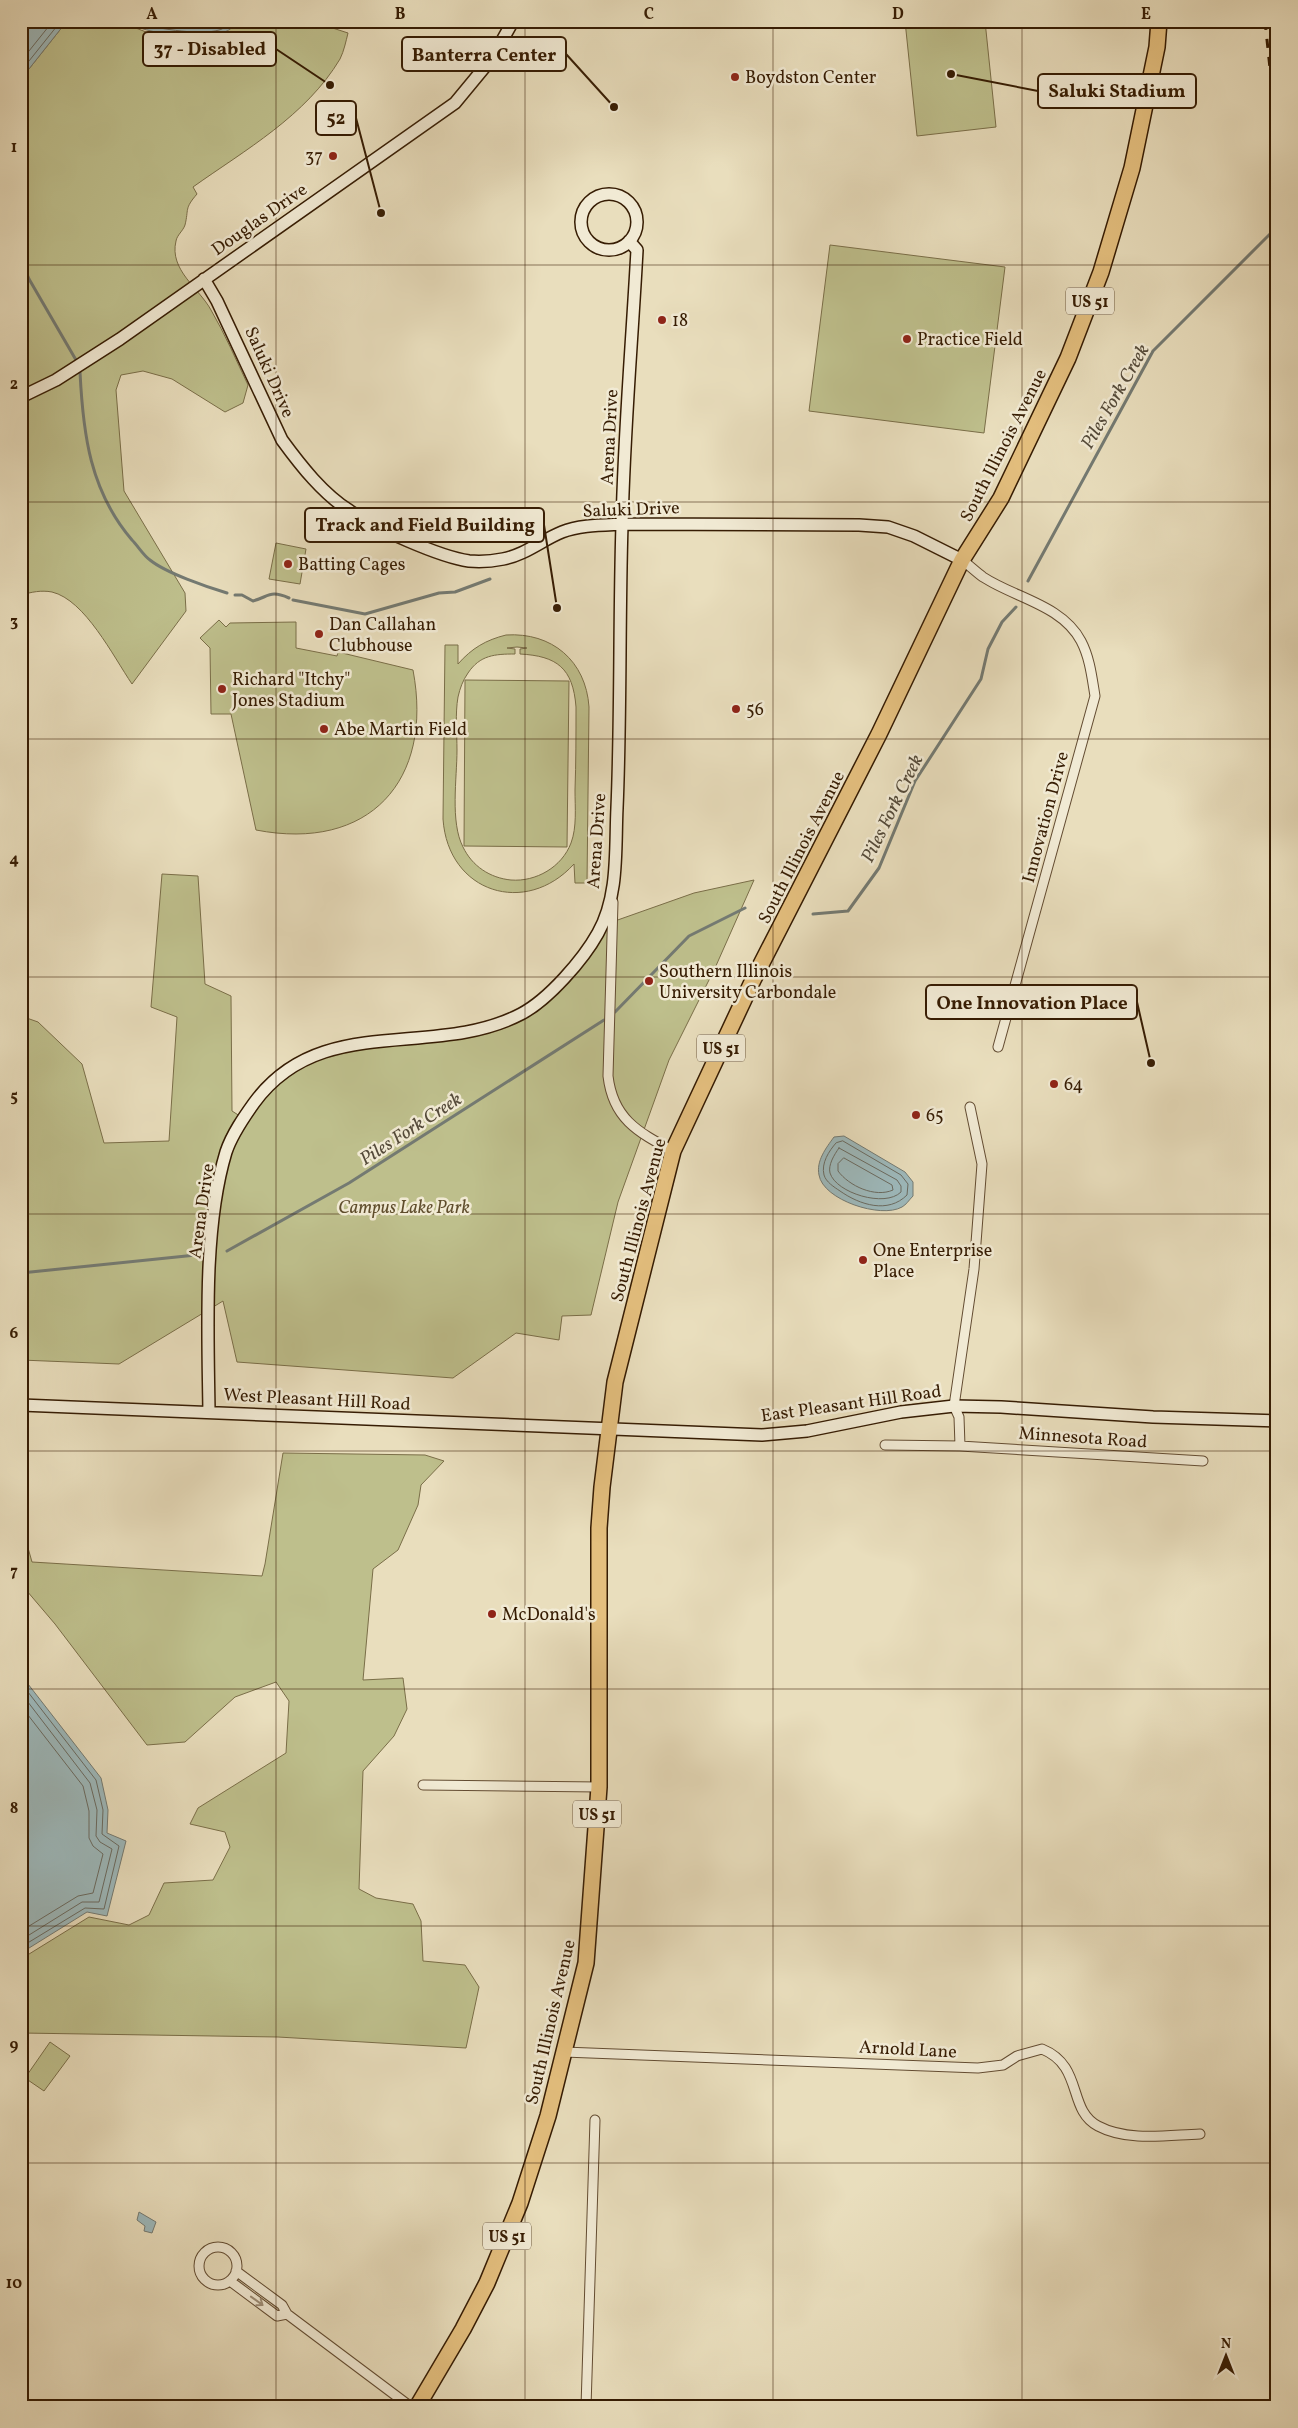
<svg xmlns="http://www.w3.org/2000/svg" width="1298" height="2428" font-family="Vollkorn,serif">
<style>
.green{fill:#bebf8c;stroke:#7a6e48;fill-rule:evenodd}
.water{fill:#9db9bc;stroke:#747a72}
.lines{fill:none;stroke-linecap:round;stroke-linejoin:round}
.shore{stroke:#6a6a60;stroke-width:1}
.stream{stroke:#747a72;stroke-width:3}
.street-casing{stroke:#634c32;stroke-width:11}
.secondary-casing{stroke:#361c03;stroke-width:14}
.highway-casing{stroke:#361c03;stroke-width:18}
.street{stroke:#f1ead4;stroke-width:9}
.secondary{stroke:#f1ead4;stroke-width:11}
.highway{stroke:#e4bf7e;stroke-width:15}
.rail{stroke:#361c03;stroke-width:3;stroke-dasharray:9 9;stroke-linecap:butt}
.oneway{stroke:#9d8d76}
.grid{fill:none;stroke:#361c03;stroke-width:1;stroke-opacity:0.55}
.poi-dot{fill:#8f2418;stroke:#f1ead4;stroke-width:2}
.labels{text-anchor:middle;stroke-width:5;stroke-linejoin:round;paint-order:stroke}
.shield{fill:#f1ead4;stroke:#6e5a42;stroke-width:1}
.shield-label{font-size:16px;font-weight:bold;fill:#361c03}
.poi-label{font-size:18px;fill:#361c03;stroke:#f1ead4;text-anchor:start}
.street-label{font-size:18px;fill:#361c03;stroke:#f1ead4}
.park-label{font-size:18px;font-style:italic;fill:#5f4d2c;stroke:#f1ead4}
.water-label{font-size:19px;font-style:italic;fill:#554b3a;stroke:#f1ead4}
.leader{fill:none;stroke:#361c03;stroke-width:2}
.callout-dot{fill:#361c03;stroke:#f1ead4;stroke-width:2}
.callout{fill:#f1ead4;stroke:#361c03;stroke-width:2}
.callout-label{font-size:19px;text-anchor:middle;font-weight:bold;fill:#361c03}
.neatline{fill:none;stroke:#361c03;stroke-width:2}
.grid-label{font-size:16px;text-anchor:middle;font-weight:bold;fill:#361c03}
</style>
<rect width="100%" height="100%" fill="#e9debd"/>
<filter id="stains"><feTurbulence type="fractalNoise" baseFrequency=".004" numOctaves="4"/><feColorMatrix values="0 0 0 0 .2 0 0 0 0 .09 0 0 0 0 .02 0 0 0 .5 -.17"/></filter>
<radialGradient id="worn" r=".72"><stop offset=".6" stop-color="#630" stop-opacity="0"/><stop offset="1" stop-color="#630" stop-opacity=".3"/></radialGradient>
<path class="green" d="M67,21H118L146,32L205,36H219L239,21H311L348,33C346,41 344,51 340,59C306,116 245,150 193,187L197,194C184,209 189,209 185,225C183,231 177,235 176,241C169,270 199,288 211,310C225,334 236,360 248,385L243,403L225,412L172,379L143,371L121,375L116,390L124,491L185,593L186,611L132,684C113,656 85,600 52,592C41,590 32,592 21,595V79Z
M905,21H985L996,127L917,136Z
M830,245L1005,267L984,433L809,411Z
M276,543L306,549L300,584L269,579Z
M219,620L226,627L230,623L296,622V648L337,656L338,652L413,670C434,781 369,852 256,830L231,714H211L210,648L200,638Z
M506,635C552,632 586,661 589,707L587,883H575L574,864C526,917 448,893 443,819L445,645H458V664C472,648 486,640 506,635ZM517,647L527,648L520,649V654C557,656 573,668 576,707C576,735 576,763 575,790C575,808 577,827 571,843C562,867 536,882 511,880C490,878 472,866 463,847C450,822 457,778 457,750C457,733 455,714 458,697C460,688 463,680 468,673C480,655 495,654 515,654V649L507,648Z
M465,680L569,681L567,847L464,846Z
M162,874L198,876L205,984L231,996L232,1111L243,1118L268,1084L317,1054L483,1028L548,994L612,922L694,893L754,880L715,968L669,1060L618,1202L591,1315L562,1316L559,1340L516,1333L453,1378L237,1362L223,1301L119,1364L21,1360V1016L38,1022L82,1064L104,1143L169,1141L177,1017L151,1007Z
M283,1453L425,1455L444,1461L421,1485L418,1505L398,1550L373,1569L363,1680L403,1678L407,1709L394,1736L363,1771L359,1889L376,1898L413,1904L421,1921L423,1961L465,1965L479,1987L466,2048L278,2037L21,2033V1959L89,1917L129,1925L149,1915L164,1883L213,1880L230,1847L225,1832L190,1824L198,1808L286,1753L289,1701L276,1682L235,1697L185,1742L147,1745L55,1624L21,1584V1523L32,1562L262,1576L265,1564Z
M50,2042L70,2056L44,2091L25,2078Z"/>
<path class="water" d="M21,21H67L21,79Z
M118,21H239C217,51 148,32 118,21Z
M844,1136L905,1172L913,1182V1196C909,1200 906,1205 902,1207C881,1219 823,1200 819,1175C816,1161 826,1148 834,1137Z
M21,1675L101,1778L108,1810L107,1833L126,1841L107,1916L87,1912L21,1953Z
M139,2212L156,2222L152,2233L144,2231L145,2226L137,2220Z"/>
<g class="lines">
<path class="shore" d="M132,21C151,28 200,36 219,30C224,29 228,24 232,21
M153,21C169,23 210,30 222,21
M21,61L53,21
M21,71L61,21
M843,1141L901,1175L908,1184L907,1195C888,1214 860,1205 840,1191C834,1187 826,1182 824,1175C821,1163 829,1151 836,1143Z
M839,1148L897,1180L901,1186V1192C885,1208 836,1193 830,1173C828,1165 834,1155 839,1148Z
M844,1158L892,1185L893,1190C875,1198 849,1186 838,1171V1164Z
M21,1683L96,1780L103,1810L102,1834L119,1846L104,1909L85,1908L21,1947
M21,1693L90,1783L97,1810L96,1836L100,1842L112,1849L99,1902H82L21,1940
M21,1706L83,1786L89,1811V1838L93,1846L103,1854L93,1893L78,1896L21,1931"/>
<path class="stream" d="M21,260L29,279L76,360
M80,372C83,434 90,491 132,540C138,546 143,555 150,560C166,573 207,587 227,593
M1028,581L1153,351L1277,227
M235,595H242L253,601C270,596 270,590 289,598
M293,600L365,614L439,593L455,592L490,579
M813,914L848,911L879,868L915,781L981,679L988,649L1002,622L1016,607
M615,1012L689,936L745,908
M227,1251L349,1183L604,1020
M21,1273L196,1255"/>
<defs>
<path id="street" d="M962,560C969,565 976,572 983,577C1015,598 1062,605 1081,641C1090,658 1092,678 1095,696L998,1047
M613,902L608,1076C613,1119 638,1132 673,1151
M885,1445L960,1446L1203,1461
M960,1446L959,1417L954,1406L974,1269L982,1164L970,1107
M423,1785L599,1787
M564,2052L978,2068L1003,2065L1017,2056L1042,2049C1084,2066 1067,2110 1098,2126C1128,2142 1168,2135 1200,2134
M199 2266a19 19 0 1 1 38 0a19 19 0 1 1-38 0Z
M236,2271L282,2305L287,2314L411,2407
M230,2281L277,2316L287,2314
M586,2407L595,2120"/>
<path id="secondary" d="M581 222a28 28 0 1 1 56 0a28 28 0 1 1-56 0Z
M204,279L217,301L282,440C301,466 323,494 350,511C375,528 440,557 469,561C480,562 493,561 503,559C525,555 542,540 562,532C579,525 603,525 622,524L859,525L888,527L914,536L962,560
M21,397L56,380L120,339L455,103L493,57L513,21
M21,1405L762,1435L807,1431L901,1412L954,1406L1001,1407L1153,1417L1277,1421
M209,1412C208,1332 203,1228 226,1152C232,1134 244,1117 254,1103C321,1011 433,1060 521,1014C548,1000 583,960 598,933C619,896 615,849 617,808C621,714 619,620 622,525C624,433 632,342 637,250L629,241"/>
<path id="highway" d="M417,2407L463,2329L487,2283L520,2203L548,2116L586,1963L599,1787V1528L602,1487L615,1382L673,1151L753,980L879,734L962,560L1001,498L1068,358L1101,272L1132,168L1157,47L1159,21"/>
</defs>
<use href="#street" class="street-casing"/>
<use href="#secondary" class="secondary-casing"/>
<use href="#highway" class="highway-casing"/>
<use href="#street" class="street"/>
<use href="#secondary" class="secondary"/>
<use href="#highway" class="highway"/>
<path class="rail" d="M1265,21L1277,134"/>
</g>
<defs><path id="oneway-shaft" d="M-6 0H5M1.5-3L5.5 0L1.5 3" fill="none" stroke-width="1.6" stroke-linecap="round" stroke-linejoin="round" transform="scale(1.25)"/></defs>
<use class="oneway" href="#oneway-shaft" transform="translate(257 2301) rotate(36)"/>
<path class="grid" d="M276,21V2407M525,21V2407M773,21V2407M1022,21V2407M21,265H1277M21,502H1277M21,739H1277M21,977H1277M21,1214H1277M21,1451H1277M21,1689H1277M21,1926H1277M21,2163H1277"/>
<g class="poi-dot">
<circle cx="735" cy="77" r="5"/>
<circle cx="333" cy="156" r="5"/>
<circle cx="662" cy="320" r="5"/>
<circle cx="907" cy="339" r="5"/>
<circle cx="288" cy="564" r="5"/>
<circle cx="319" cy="634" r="5"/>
<circle cx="222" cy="689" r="5"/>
<circle cx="736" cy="709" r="5"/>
<circle cx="324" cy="729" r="5"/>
<circle cx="649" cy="981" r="5"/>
<circle cx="1054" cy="1084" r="5"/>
<circle cx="916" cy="1115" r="5"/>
<circle cx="863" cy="1260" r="5"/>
<circle cx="492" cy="1614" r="5"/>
</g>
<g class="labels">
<g class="shield">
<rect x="1066" y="287.5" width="48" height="27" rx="4"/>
<rect x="697" y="1034.5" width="48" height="27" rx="4"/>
<rect x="573" y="1800.5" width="48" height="27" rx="4"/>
<rect x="483" y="2222.5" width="48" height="27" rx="4"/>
</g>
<g class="shield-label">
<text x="1090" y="307">US 51</text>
<text x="721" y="1054">US 51</text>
<text x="597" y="1820">US 51</text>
<text x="507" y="2242">US 51</text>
</g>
<g class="poi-label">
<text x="745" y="83">Boydston Center</text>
<text x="323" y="162" text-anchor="end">37</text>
<text x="672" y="326">18</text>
<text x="917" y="345">Practice Field</text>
<text x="298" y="570">Batting Cages</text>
<text x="329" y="630">Dan Callahan<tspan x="329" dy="21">Clubhouse</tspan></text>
<text x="232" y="685">Richard "Itchy"<tspan x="232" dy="21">Jones Stadium</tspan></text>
<text x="746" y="715">56</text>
<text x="334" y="735">Abe Martin Field</text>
<text x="659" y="977">Southern Illinois<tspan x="659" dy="21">University Carbondale</tspan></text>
<text x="1064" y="1090">64</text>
<text x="926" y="1121">65</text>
<text x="873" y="1256">One Enterprise<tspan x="873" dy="21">Place</tspan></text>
<text x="502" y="1620">McDonald's</text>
</g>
<g class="street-label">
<text transform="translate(259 219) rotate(-35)" y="6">Douglas Drive</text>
<text transform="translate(270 372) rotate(66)" y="6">Saluki Drive</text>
<text transform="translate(609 437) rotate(-87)" y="6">Arena Drive</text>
<text transform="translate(1003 445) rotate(-63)" y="6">South Illinois Avenue</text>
<text transform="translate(631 509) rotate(-2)" y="6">Saluki Drive</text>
<text transform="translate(1045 817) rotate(-75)" y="6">Innovation Drive</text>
<text transform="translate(596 841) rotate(-86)" y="6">Arena Drive</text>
<text transform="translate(801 847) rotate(-63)" y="6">South Illinois Avenue</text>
<text transform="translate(201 1211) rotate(-82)" y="6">Arena Drive</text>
<text transform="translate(638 1220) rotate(-75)" y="6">South Illinois Avenue</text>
<text transform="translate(317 1399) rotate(3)" y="6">West Pleasant Hill Road</text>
<text transform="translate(851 1403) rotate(-8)" y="6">East Pleasant Hill Road</text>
<text transform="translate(1083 1437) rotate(4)" y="6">Minnesota Road</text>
<text transform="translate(550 2022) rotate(-77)" y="6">South Illinois Avenue</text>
<text transform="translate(908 2049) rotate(3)" y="6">Arnold Lane</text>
</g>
<g class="park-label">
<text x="404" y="1213">Campus Lake Park</text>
</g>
<g class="water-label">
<text transform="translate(1114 396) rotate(-60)" y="7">Piles Fork Creek</text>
<text transform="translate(891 808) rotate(-64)" y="7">Piles Fork Creek</text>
<text transform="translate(410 1128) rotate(-33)" y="7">Piles Fork Creek</text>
</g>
</g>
<path class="leader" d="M330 85L276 49M614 107L566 54M951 74L1038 91M381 213L356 118M557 608L544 525M1151 1063L1137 1002"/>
<g class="callout-dot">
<circle cx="330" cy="85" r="5"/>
<circle cx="614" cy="107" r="5"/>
<circle cx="951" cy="74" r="5"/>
<circle cx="381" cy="213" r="5"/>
<circle cx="557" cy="608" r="5"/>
<circle cx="1151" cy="1063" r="5"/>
</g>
<g class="callout">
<rect x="143" y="32" width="133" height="34" rx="5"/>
<rect x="402" y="37" width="164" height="34" rx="5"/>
<rect x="1038" y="74" width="158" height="34" rx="5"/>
<rect x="316" y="101" width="40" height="34" rx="5"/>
<rect x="305" y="508" width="239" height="34" rx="5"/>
<rect x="926" y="985" width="211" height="34" rx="5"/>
</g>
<g class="callout-label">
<text x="210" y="55">37 - Disabled</text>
<text x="484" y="61">Banterra Center</text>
<text x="1117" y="97">Saluki Stadium</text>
<text x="336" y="124">52</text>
<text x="425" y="531">Track and Field Building</text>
<text x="1032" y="1009">One Innovation Place</text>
</g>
<rect width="1298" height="2428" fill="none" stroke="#e9debd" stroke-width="55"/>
<g transform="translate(1226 2356)" stroke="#f1ead4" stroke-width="4" paint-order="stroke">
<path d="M0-4L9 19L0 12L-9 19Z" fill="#361c03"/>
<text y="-8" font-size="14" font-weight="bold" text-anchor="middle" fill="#361c03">N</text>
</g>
<rect x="28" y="28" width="1242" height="2372" class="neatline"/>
<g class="grid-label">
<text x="152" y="19">A</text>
<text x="400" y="19">B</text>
<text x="649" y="19">C</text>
<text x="898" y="19">D</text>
<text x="1146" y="19">E</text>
<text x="14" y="152">1</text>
<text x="14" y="389">2</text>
<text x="14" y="626">3</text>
<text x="14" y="864">4</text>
<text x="14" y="1101">5</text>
<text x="14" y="1338">6</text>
<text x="14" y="1576">7</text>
<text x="14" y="1813">8</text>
<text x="14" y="2050">9</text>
<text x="14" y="2288">10</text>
</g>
<rect width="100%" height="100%" filter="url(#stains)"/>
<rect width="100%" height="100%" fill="url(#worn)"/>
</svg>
